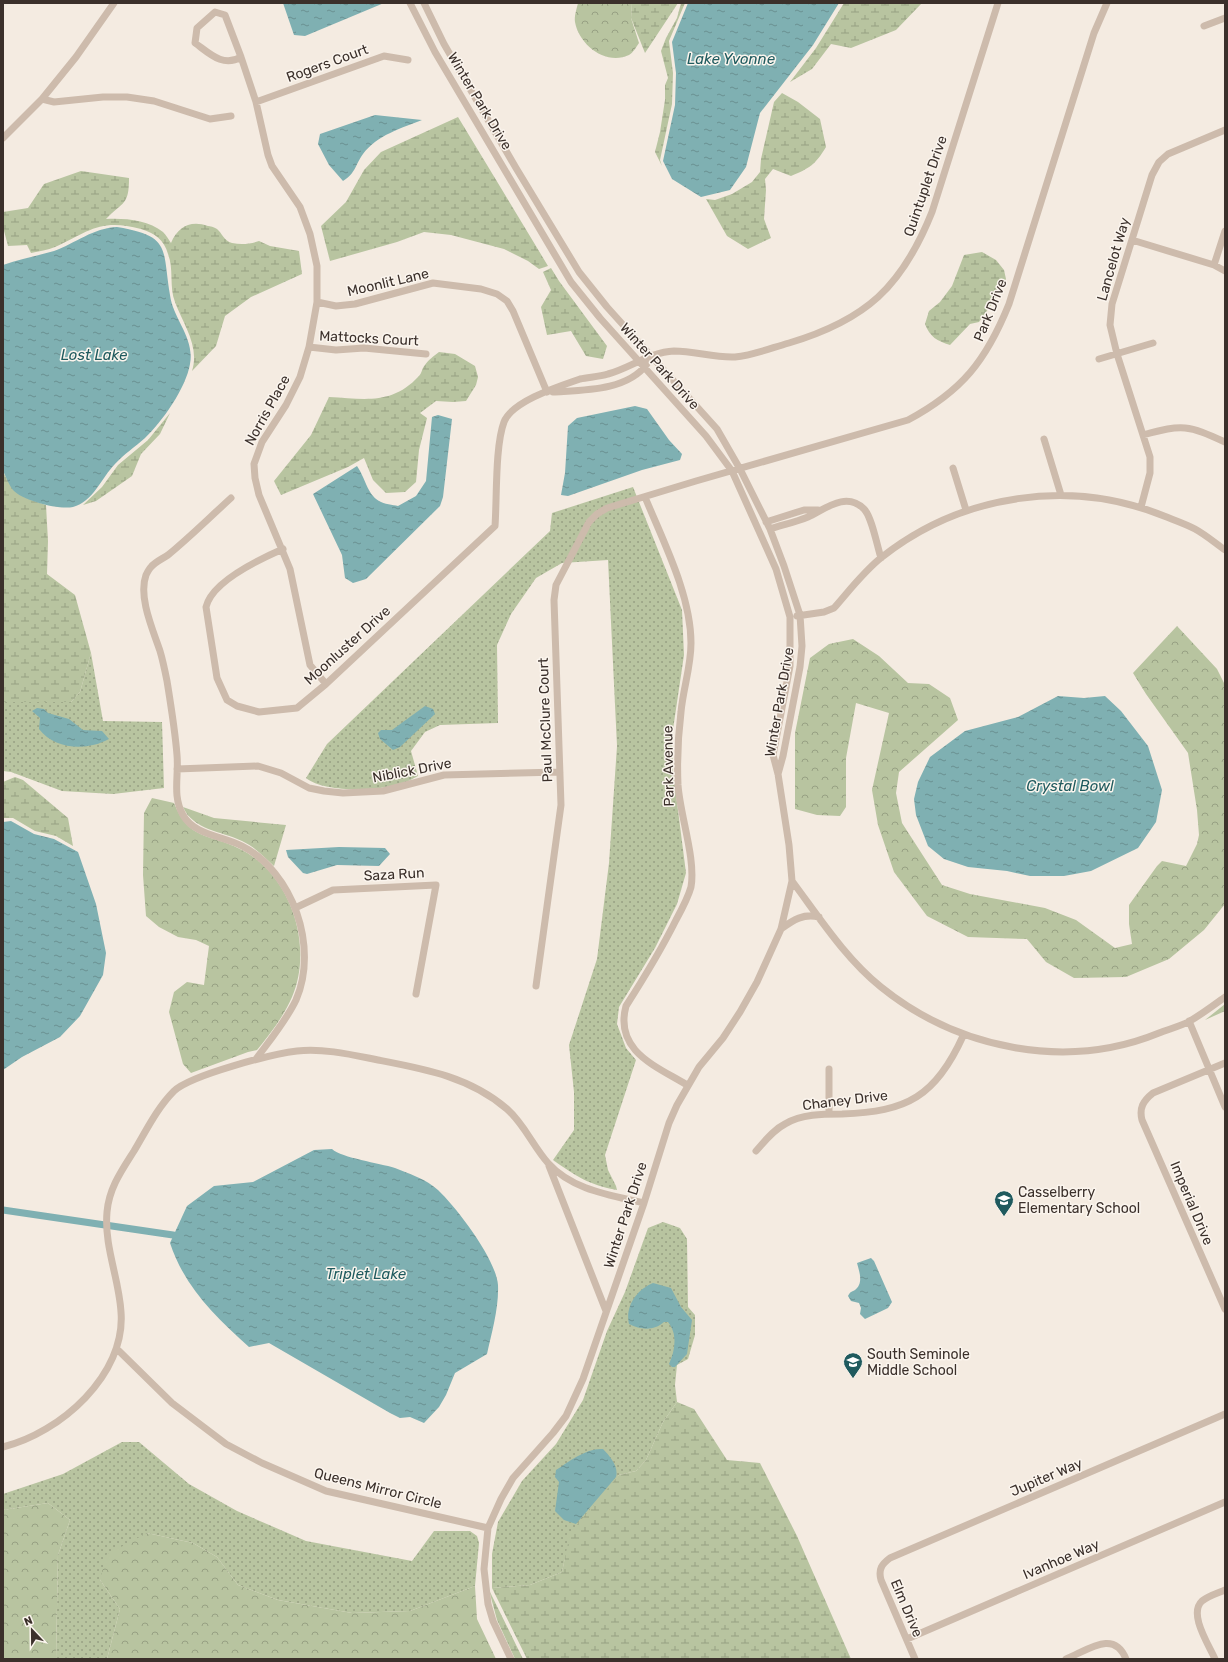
<svg xmlns="http://www.w3.org/2000/svg" width="1228" height="1662" font-family="Rubik,sans-serif">
<style>
.grass{fill:url(#grass-dots)}
.forest{fill:url(#forest-crowns)}
.wetland{fill:url(#wetland-marsh)}
.water{fill:url(#water-ripples)}
.lines{fill:none;stroke-linecap:round;stroke-linejoin:round}
.canal{stroke:#7fb0b2;stroke-width:7}
.minor{stroke:#cdbbac;stroke-width:7}
.labels{text-anchor:middle;stroke-width:3;stroke-linejoin:round;paint-order:stroke}
.street-label{font-size:14px;fill:#3b302b;stroke:#fbf5ee}
.poi-label{font-size:14px;fill:#3b302b;stroke:#fbf5ee;text-anchor:start}
.water-label{font-size:15px;font-style:italic;fill:#1f5a5e;stroke:#fbf5ee}
</style>
<defs>
<pattern id="grass-dots" width="8" height="8" patternUnits="userSpaceOnUse"><rect width="8" height="8" fill="#b8c4a0"/><path d="M2 2h.1M6 6h.1" fill="none" stroke="#97a083" stroke-width="1.8" stroke-linecap="round"/></pattern>
<pattern id="forest-crowns" width="20" height="18" patternUnits="userSpaceOnUse"><rect width="20" height="18" fill="#b8c4a0"/><path d="M2 6a3 3 0 1 1 6 0M12 15a3 3 0 1 1 6 0" fill="none" stroke="#97a083"/></pattern>
<pattern id="wetland-marsh" width="20" height="14" patternUnits="userSpaceOnUse"><rect width="20" height="14" fill="#b8c4a0"/><path d="M1 5h8M5 5V1M11 12h8M15 12V8" fill="none" stroke="#97a083"/></pattern>
<pattern id="water-ripples" width="26" height="14" patternUnits="userSpaceOnUse"><rect width="26" height="14" fill="#7fb0b2"/><path d="M2 4q2-2 4 0t4 0M15 11q2-2 4 0t4 0" fill="none" stroke="#699091"/></pattern>
</defs>
<rect width="100%" height="100%" fill="#f4ebe1"/>
<path class="grass" d="M633,487L682,610L684,655L672,736L673,771L686,873L677,904L655,948L619,1007L617,1024L626,1048L636,1060L605,1155L608,1170L616,1186L617,1190C589,1185 576,1176 553,1160L574,1130V1092L569,1045L597,959L609,863L617,746L608,560L562,563L536,578L511,614L497,645L498,723L440,725L425,732L411,751L418,776C412,779 407,782 401,784C379,791 324,793 306,778L327,744L550,531L552,513Z
M91,653L103,721L162,722L164,788L113,794L62,791L11,772L3,771V702H71L80,692Z
M663,1222L680,1228L687,1239L688,1307L695,1315V1335L688,1359L677,1365L675,1385L677,1402L663,1422L646,1460L636,1471L619,1475L565,1558L562,1572L530,1585L492,1588V1554L498,1522L522,1481L556,1444L583,1400L607,1331L625,1292L648,1228Z
M122,1442H139L189,1484L237,1511L306,1541L412,1561L434,1531H470L477,1536L479,1543L475,1586L410,1611L352,1613L278,1600L238,1585L217,1557L193,1543L147,1533L100,1580L120,1609L107,1659H56L58,1555L70,1520L48,1503L3,1510V1494L63,1474Z"/>
<path class="forest" d="M578,3H632L631,18L639,43C637,46 633,53 629,55C606,66 579,45 575,22C574,16 577,8 578,3Z
M1177,626L1217,669L1225,685V904L1204,930L1169,959L1126,977L1074,978L1046,962L1027,939L968,937L927,916L894,872L878,825L872,790L889,713L856,703L846,758V807L840,816L817,815L795,809V733L810,658L829,644L853,639L879,656L908,683L929,684L950,698L958,720L899,772L896,793L902,823L942,885L970,894L1045,908L1076,920L1115,948L1132,944L1129,924V905L1157,866L1162,861L1186,866L1197,844L1199,835L1197,810L1188,753L1146,694L1133,673Z
M152,798L174,803C189,841 209,833 240,849C291,874 314,946 292,997C284,1016 270,1034 257,1050L248,1052L191,1073L183,1064L169,1012L174,992L187,982L204,985L209,946L196,940L178,937L159,927L146,916L143,875L144,813Z
M183,807L214,818L286,825L274,866C264,857 255,847 242,841C221,831 193,830 183,807Z
M1225,1004V1011L1205,1020Z
M48,1503L70,1520L58,1555L56,1659H3V1510Z
M147,1533L193,1543L217,1557L238,1585L278,1600L352,1613L410,1611L475,1586L477,1619L496,1659H107L120,1609L100,1580L106,1555Z"/>
<path class="wetland" d="M632,3H678L645,53L631,18Z
M681,3H685L669,41L673,73L672,104L660,160L662,166L655,152L660,132L665,100V85L668,78L661,51L666,38L677,18Z
M844,3H922L896,30L851,48L831,44L812,69L790,82L816,48Z
M782,93L798,102L820,119L826,147C815,165 810,168 791,176L773,169L765,179L766,190L764,219L771,238L748,249L727,236L706,199L715,200L732,194L752,182L760,172L761,159L774,102Z
M458,117L548,266L539,269L528,261L504,249L451,235L424,232L397,242L330,261L321,226L346,202L364,170L381,152Z
M81,171L129,178C129,206 123,201 106,219C125,218 148,220 163,232C166,235 169,240 171,243C178,227 190,220 208,226C210,226 214,227 217,229C222,233 224,241 232,243C242,245 250,244 259,241L270,246L299,251L302,274L251,297L225,316L216,346L192,371C200,346 183,324 175,302C169,287 174,269 168,254C164,240 155,233 141,229C101,218 89,231 55,247C48,250 39,251 31,253L27,245L8,246L3,227V212L28,208L44,184Z
M982,252L996,260L1004,270L1006,279L998,295L979,322L970,324L950,345C937,341 930,337 925,324L929,311L940,302L952,286L964,255Z
M551,268L559,281L607,346L603,359L586,356L571,331L547,335L541,307L551,290L543,272Z
M439,352L455,354L475,366L478,377L476,385L466,401L453,402L436,401L420,413L427,418L419,450L416,482L405,492L386,493L373,480L364,458L348,467L281,495L274,481L311,435L329,397C366,399 392,405 419,376C422,373 422,368 425,365C428,360 434,356 439,352Z
M170,413L160,434L141,454L132,476L96,501L83,505L102,487L118,465L148,440Z
M3,472C17,496 20,496 46,505L48,541L47,574L75,595L91,653L80,692L71,702H3Z
M15,777L23,780L68,818L73,846L56,836L35,831L13,818H3V782Z
M677,1402L694,1409L727,1460L760,1463L797,1536L851,1659H527L492,1588L530,1585L562,1572L570,1533L619,1475L636,1471L646,1460L663,1422Z
M489,1590L523,1659H515L497,1620Z"/>
<path class="water" d="M283,3H384L305,36L294,35Z
M688,3H839L813,45L760,113L746,167L730,190L701,197L672,179L663,161L675,105L676,73L672,42Z
M375,115L422,120C402,128 377,135 363,154C355,165 356,173 343,181L329,165L318,144L320,134Z
M117,227C172,236 162,249 170,295C173,319 195,338 190,364C186,388 162,422 145,438C135,447 124,454 115,464C102,477 93,502 73,507C59,510 23,501 13,490C9,485 6,477 3,471V265C20,259 37,256 54,251C76,243 93,228 117,227Z
M635,406L647,409L669,440L682,454L680,460L642,470L568,496L561,495L565,473L568,426L577,418Z
M438,415L452,419L443,497L440,506L366,579L353,583L345,578L342,555L313,494L357,466C365,477 367,494 379,501C384,504 393,505 398,506L416,496L426,481L432,417Z
M1058,696L1084,698L1105,696L1121,711L1148,746L1162,790L1156,822L1138,848L1091,871L1064,876H1030L1007,871L968,867L944,859L928,846L916,815L914,799L918,782L930,757L965,731L1018,717Z
M425,706L433,709L435,714L400,747L393,750L380,739L378,733L381,730H392Z
M37,708L44,709L48,713L69,719L83,730L102,731L109,739C87,751 55,750 39,729L40,718L32,711Z
M11,821L34,834L54,839L78,852L96,904L106,953L103,975L80,1016L60,1037L22,1057L3,1070V822Z
M339,847L385,848L390,854L379,866L337,865L307,874L303,873L288,857L286,850Z
M332,1149C342,1158 379,1163 395,1168C410,1174 426,1179 438,1190C457,1208 496,1259 498,1285C499,1307 492,1332 487,1354L455,1373L446,1395L439,1407L424,1423L410,1417L400,1418L390,1413L269,1343L249,1347C215,1316 185,1288 170,1243L187,1206L214,1186L253,1182L314,1150Z
M871,1258L874,1261L892,1302L888,1308L865,1319L860,1314L861,1308L859,1303L851,1301L848,1296C850,1292 851,1292 855,1290C864,1283 859,1271 857,1263Z
M653,1283L671,1288L681,1307L692,1320L687,1354L675,1367H672L669,1364C675,1351 678,1334 668,1322H664C654,1331 641,1330 629,1324C625,1307 636,1290 653,1283Z
M603,1449C610,1456 619,1467 616,1477L576,1524L564,1520L555,1511L559,1482L555,1477L556,1470C570,1461 586,1448 603,1449Z"/>
<g class="lines">
<path class="canal" d="M3,1210L173,1235"/>
<path class="minor" d="M410,3L435,52L571,282L600,318L706,436L732,471L776,569L790,617V666L773,755L778,774L789,845L792,881L781,929L757,982L740,1012L723,1038L699,1067L677,1105L669,1123L644,1203L583,1379L566,1416L553,1433L513,1478L501,1499L488,1528L484,1569L488,1604L493,1621L511,1659
M424,3L444,44L516,168L579,272L607,307L717,429L740,469L770,529L784,566L800,615L802,646L800,667L783,756L778,774
M215,12L225,15L241,57C223,68 209,53 195,43L197,28Z
M1204,26L1225,18
M241,57L256,102L268,155L272,166L300,207L310,234L317,266V302L309,347L300,377L286,405L262,442L254,464L255,478L259,495L290,569L310,665L326,684
M42,99L54,102L103,97H127L154,101L210,119L231,116
M256,102L384,56L408,60
M3,138L42,99L76,57L114,3
M1132,240L1214,265L1225,271
M1214,265L1225,231
M317,302L336,306L355,304L433,283L481,289L497,294L507,301L513,311L547,392
M309,347L336,350L364,348L426,354
M1099,359L1153,343
M553,392C584,390 627,391 647,364
M1143,435C1183,424 1188,425 1225,442
M1044,439L1061,495
M953,468L966,510
M645,497C663,541 691,595 691,643C691,667 683,689 681,712C678,736 677,761 678,785C680,815 696,859 691,887C688,898 682,909 676,920C661,950 644,978 626,1006C614,1051 656,1066 687,1085
M231,498C210,517 190,537 168,555C162,559 155,562 151,567C149,569 147,573 146,575C138,597 153,630 160,651C163,661 165,671 167,681C171,706 175,730 177,755C179,776 172,796 183,815C194,835 223,836 242,846C293,872 319,947 296,1000C286,1021 270,1040 256,1059
M1141,507L1150,473V457L1117,354L1110,325L1112,304L1152,175L1159,162L1168,154L1225,130
M766,522L804,510H818
M770,529C782,525 796,522 808,517C825,509 846,491 864,509C872,517 877,546 881,558
M283,549C260,559 212,581 206,607L217,678L227,700L237,706L259,712L297,708L326,684L495,526C497,498 495,446 504,422C512,401 560,386 580,379C589,377 599,377 608,374C630,368 650,352 674,351C695,351 714,358 735,357C754,355 771,348 789,343C866,320 902,287 932,212L998,3
M797,616L824,612L834,608C849,591 864,571 882,557C962,494 1070,478 1164,516C1174,520 1186,524 1195,529C1206,535 1215,543 1225,550
M177,769L258,766L281,773L309,788L324,791L343,793L383,791L444,775L560,772
M792,881C819,917 845,958 881,987C958,1049 1066,1071 1159,1033C1169,1029 1181,1026 1190,1021C1202,1014 1214,1005 1225,997
M295,908L333,890L436,885L416,994
M781,929C793,920 804,913 819,917
M536,986L561,805L554,600L556,585L589,522L597,514L607,508L696,481L908,420C962,391 986,361 1009,304L1094,33L1107,3
M1189,1021L1225,1107
M1225,1063L1153,1093C1143,1101 1139,1108 1142,1120L1225,1309
M829,1114V1069
M756,1151C765,1141 773,1130 785,1124C801,1114 823,1114 842,1114C907,1112 936,1096 963,1036
M549,1166L606,1311
M117,1349L172,1403L226,1444L262,1463L326,1491L488,1528
M3,1447C60,1433 126,1375 121,1312C119,1278 104,1247 107,1212C109,1188 122,1170 134,1151C146,1131 157,1108 174,1091C191,1075 272,1054 297,1051C324,1048 353,1055 378,1060C425,1069 470,1077 507,1109C524,1124 533,1146 548,1163C572,1190 610,1195 644,1203
M907,1639L1225,1502
M915,1659L881,1580C878,1569 882,1564 890,1558L1225,1414
M1066,1659C1088,1650 1114,1629 1126,1659
M1215,1659C1209,1645 1188,1614 1202,1601C1208,1596 1218,1593 1225,1590"/>
</g>
<defs>
<symbol id="school-pin" viewBox="-11 -11 22 30"><path d="M0 17L-7.5 6A9.5 9.5 0 1 1 7.5 6Z" fill="#1f5a5e" stroke="#fbf5ee"/><path d="M0-5L7-2L0 1L-7-2ZM-4 1L0 2.5L4 1V4Q0 6-4 4Z" fill="#fff"/></symbol>
</defs>
<g fill-rule="evenodd">
<use href="#school-pin" x="993" y="1189" width="22" height="30"/>
<use href="#school-pin" x="842" y="1351" width="22" height="30"/>
</g>
<g class="labels">
<g class="street-label">
<text transform="translate(327 63) rotate(-20)" y="5">Rogers Court</text>
<text transform="translate(480 101) rotate(59)" y="5">Winter Park Drive</text>
<text transform="translate(925 186) rotate(-71)" y="5">Quintuplet Drive</text>
<text transform="translate(1113 259) rotate(-74)" y="5">Lancelot Way</text>
<text transform="translate(388 282) rotate(-13)" y="5">Moonlit Lane</text>
<text transform="translate(990 310) rotate(-68)" y="5">Park Drive</text>
<text transform="translate(369 338) rotate(3)" y="5">Mattocks Court</text>
<text transform="translate(660 366) rotate(48)" y="5">Winter Park Drive</text>
<text transform="translate(267 410) rotate(-61)" y="5">Norris Place</text>
<text transform="translate(347 645) rotate(-42)" y="5">Moonluster Drive</text>
<text transform="translate(779 702) rotate(-80)" y="5">Winter Park Drive</text>
<text transform="translate(545 720) rotate(-92)" y="5">Paul McClure Court</text>
<text transform="translate(668 766) rotate(-91)" y="5">Park Avenue</text>
<text transform="translate(412 770) rotate(-11)" y="5">Niblick Drive</text>
<text transform="translate(394 874) rotate(-3)" y="5">Saza Run</text>
<text transform="translate(845 1100) rotate(-7)" y="5">Chaney Drive</text>
<text transform="translate(1192 1203) rotate(67)" y="5">Imperial Drive</text>
<text transform="translate(625 1215) rotate(-72)" y="5">Winter Park Drive</text>
<text transform="translate(1046 1477) rotate(-23)" y="5">Jupiter Way</text>
<text transform="translate(378 1488) rotate(14)" y="5">Queens Mirror Circle</text>
<text transform="translate(1061 1559) rotate(-23)" y="5">Ivanhoe Way</text>
<text transform="translate(907 1608) rotate(67)" y="5">Elm Drive</text>
</g>
<g class="poi-label">
<text x="1018" y="1197">Casselberry<tspan x="1018" dy="16">Elementary School</tspan></text>
<text x="867" y="1359">South Seminole<tspan x="867" dy="16">Middle School</tspan></text>
</g>
<g class="water-label">
<text x="731" y="64">Lake Yvonne</text>
<text x="94" y="360">Lost Lake</text>
<text x="1070" y="791">Crystal Bowl</text>
<text x="366" y="1279">Triplet Lake</text>
</g>
</g>
<rect width="1228" height="1662" fill="none" stroke="#3b302b" stroke-width="8"/>
<g transform="translate(32 1630) rotate(338)" stroke="#fbf5ee" stroke-width="3" paint-order="stroke">
<path d="M0-3L7 15L0 10L-7 15Z" fill="#3b302b"/>
<text y="-6" font-size="11" font-weight="bold" text-anchor="middle" fill="#3b302b">N</text>
</g>
</svg>
